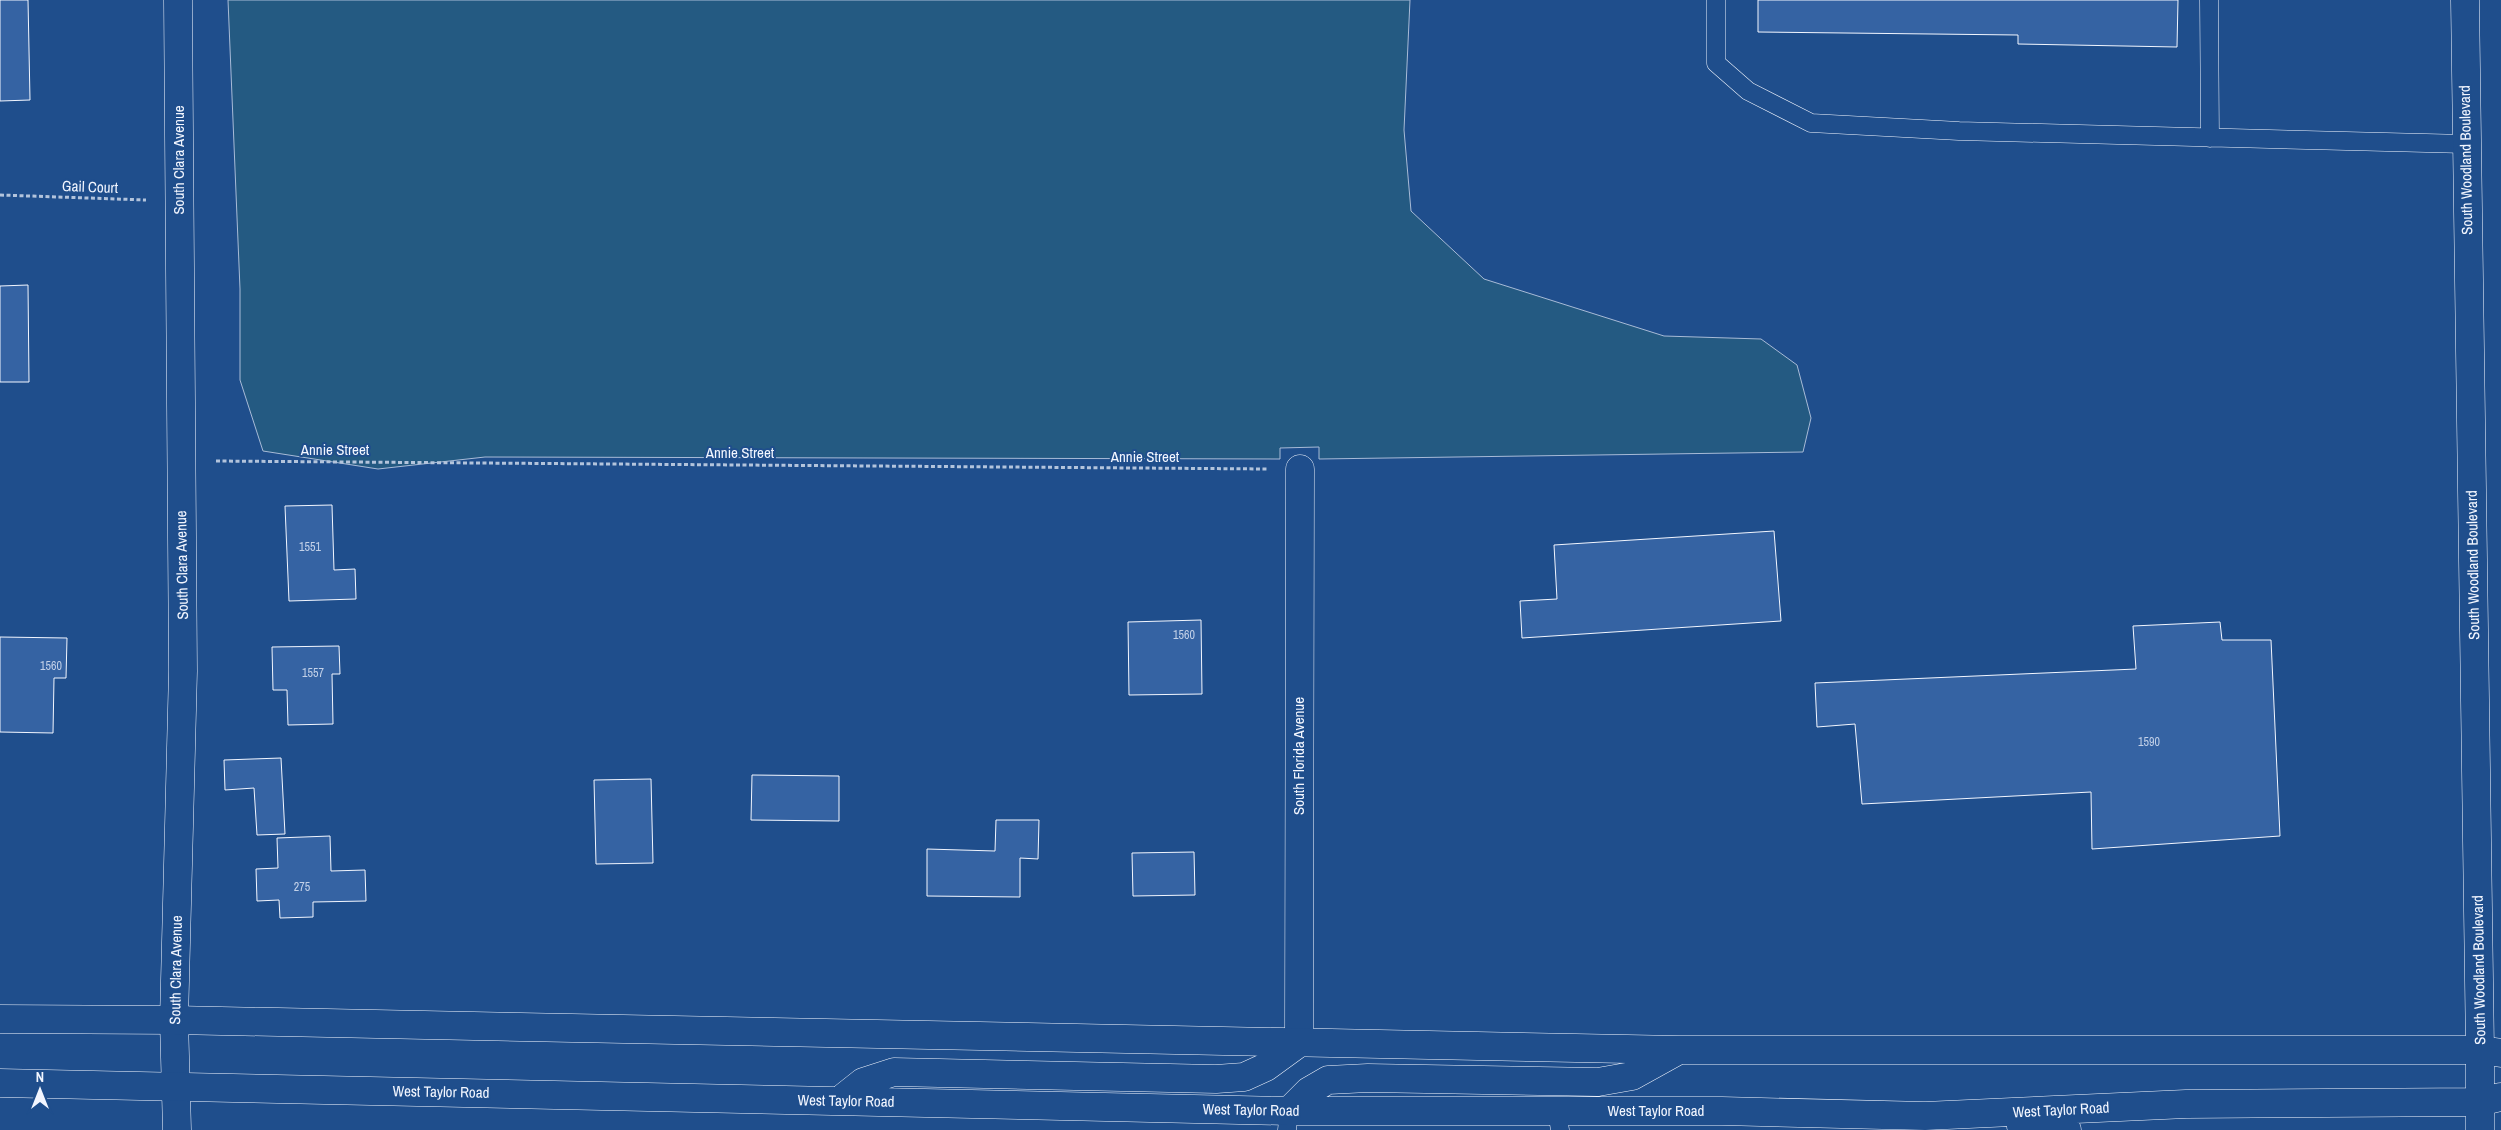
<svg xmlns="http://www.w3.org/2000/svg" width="2501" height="1130" font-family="'Archivo Narrow',sans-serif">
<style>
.green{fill:#245a82;stroke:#a8bbd7}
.building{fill:#3563a3;stroke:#f2f6ff}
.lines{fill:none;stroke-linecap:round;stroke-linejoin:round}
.lane-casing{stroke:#f2f6ff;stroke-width:19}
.street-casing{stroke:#f2f6ff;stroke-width:29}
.secondary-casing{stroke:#f2f6ff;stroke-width:29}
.primary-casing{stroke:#f2f6ff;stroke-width:29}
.highway-casing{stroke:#f2f6ff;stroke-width:29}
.path{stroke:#b3c4dc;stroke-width:3;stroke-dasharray:4 2.5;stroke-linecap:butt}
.lane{stroke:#1f4e8c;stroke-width:18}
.street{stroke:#1f4e8c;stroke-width:28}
.secondary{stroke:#1f4e8c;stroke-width:28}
.primary{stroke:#1f4e8c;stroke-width:28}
.highway{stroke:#1f4e8c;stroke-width:28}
.labels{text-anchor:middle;stroke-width:4;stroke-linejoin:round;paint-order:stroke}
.number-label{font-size:12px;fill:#c3d1e8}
.street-label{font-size:15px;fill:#f2f6ff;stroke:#1f4e8c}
</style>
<rect width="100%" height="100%" fill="#1f4e8c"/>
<path class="green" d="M228,0H1410L1404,130L1411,211L1484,279L1664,336L1761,339L1797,365L1811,418L1803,452L1319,459V447L1280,448V459L485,457L378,469L263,451L240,380V289Z"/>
<path class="building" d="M0,0H28L30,100L0,101Z
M1758,0H2178L2177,47L2018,44V35L1758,32Z
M28,285L29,382H0V286Z
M332,505L334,570L355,569L356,599L289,601L285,506Z
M1774,531L1781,621L1522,638L1520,601L1557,599L1554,545Z
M1201,620L1202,694L1129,695L1128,622Z
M2220,622L2222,640H2271L2280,836L2092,849L2091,792L1862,804L1855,724L1817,727L1815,683L2136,669L2133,626Z
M0,637L67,638L66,678H54L53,733L0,732Z
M339,646L340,674H332L333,724L288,725L287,690H273L272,647Z
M281,758L285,834L257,835L254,788L225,790L224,760Z
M752,775L839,776V821L751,820Z
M651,779L653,863L596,864L594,780Z
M996,820H1039L1038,859L1020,858V897L927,896V849L995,851Z
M330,836L331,871L365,870L366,901L313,902V917L280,918L279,900L257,901L256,869L278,868L277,838Z
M1194,852L1195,895L1133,896L1132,853Z"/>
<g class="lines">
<defs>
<path id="lane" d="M1716,0V63L1748,91L1811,123L1959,131L2466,144
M2209,0L2210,138
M1557,1111L1560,1130
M1287,1130L1289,1111"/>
<path id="street" d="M1299,1043L1300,469"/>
<path id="secondary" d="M177,1130L174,1020L183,671L178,0"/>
<path id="primary" d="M2465,0L2480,1050"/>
<path id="highway" d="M0,1019L174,1020L1679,1050H2480L2501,1053
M0,1083L1289,1111H1722L1925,1116L2186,1104L2479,1102L2501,1097
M839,1101L863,1082L894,1072L1216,1079L1244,1077L1266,1067L1299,1043
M1289,1111L1309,1091L1328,1080L1368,1078L1598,1082L1632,1076L1679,1050
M2021,1126L2067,1130
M2480,1130V1050"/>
</defs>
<use href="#lane" class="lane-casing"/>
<use href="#street" class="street-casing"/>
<use href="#secondary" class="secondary-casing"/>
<use href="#primary" class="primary-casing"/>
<use href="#highway" class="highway-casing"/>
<path class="path" d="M0,195L146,200
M216,461L1267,469"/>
<use href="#lane" class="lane"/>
<use href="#street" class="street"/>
<use href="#secondary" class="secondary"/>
<use href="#primary" class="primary"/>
<use href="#highway" class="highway"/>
</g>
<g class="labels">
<g class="number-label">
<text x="310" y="551">1551</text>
<text x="1184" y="639">1560</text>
<text x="51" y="670">1560</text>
<text x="313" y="677">1557</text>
<text x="2149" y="746">1590</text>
<text x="302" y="891">275</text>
</g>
<g class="street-label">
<text transform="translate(179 160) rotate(-90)" y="5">South Clara Avenue</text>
<text transform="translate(2466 160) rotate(-91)" y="5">South Woodland Boulevard</text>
<text transform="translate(90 187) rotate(2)" y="5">Gail Court</text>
<text x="335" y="455">Annie Street</text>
<text x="740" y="458">Annie Street</text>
<text x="1145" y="462">Annie Street</text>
<text transform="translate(182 565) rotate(-91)" y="5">South Clara Avenue</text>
<text transform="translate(2473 565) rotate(-91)" y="5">South Woodland Boulevard</text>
<text transform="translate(1299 756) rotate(-90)" y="5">South Florida Avenue</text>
<text transform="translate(176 970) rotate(-89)" y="5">South Clara Avenue</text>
<text transform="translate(2479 970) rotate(-91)" y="5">South Woodland Boulevard</text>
<text transform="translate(441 1092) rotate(1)" y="5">West Taylor Road</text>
<text transform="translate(846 1101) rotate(1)" y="5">West Taylor Road</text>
<text transform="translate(1251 1110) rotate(1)" y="5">West Taylor Road</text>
<text transform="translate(2061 1110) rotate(-3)" y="5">West Taylor Road</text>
<text x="1656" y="1116">West Taylor Road</text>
</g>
</g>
<g transform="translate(40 1090)" stroke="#1f4e8c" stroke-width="4" paint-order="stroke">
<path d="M0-4L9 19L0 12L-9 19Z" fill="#f2f6ff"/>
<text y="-8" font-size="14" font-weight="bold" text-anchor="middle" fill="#f2f6ff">N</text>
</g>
</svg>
